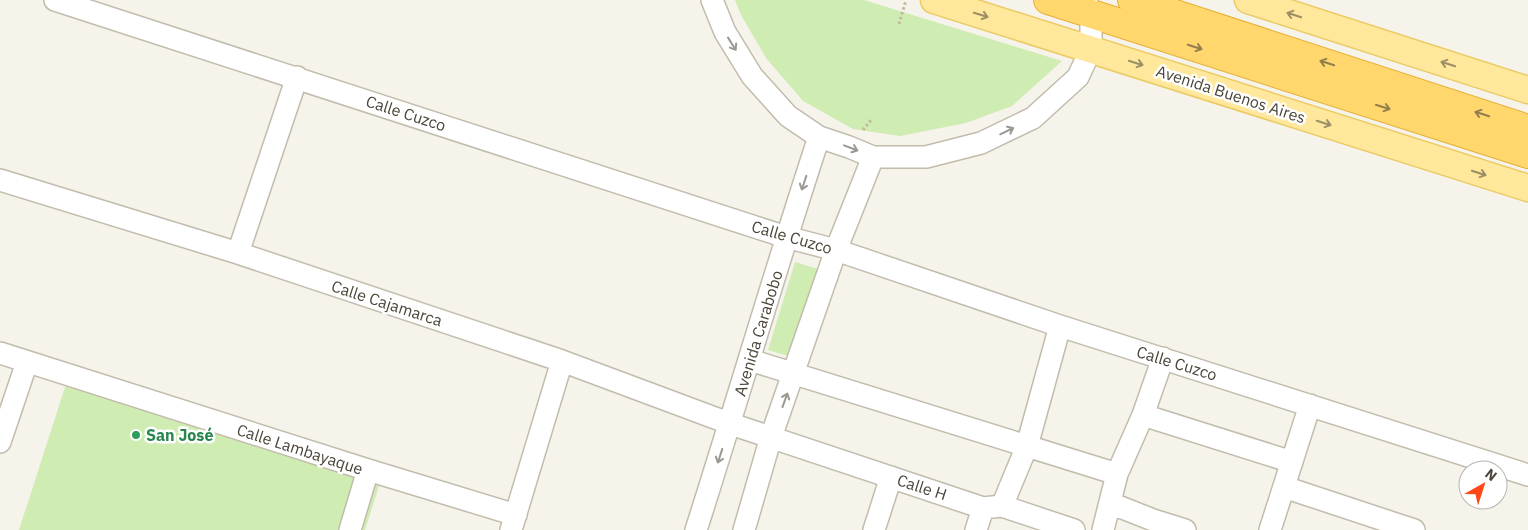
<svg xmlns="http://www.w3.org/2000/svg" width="1528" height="530" font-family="'IBM Plex Sans',sans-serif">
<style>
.green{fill:#cfecb2}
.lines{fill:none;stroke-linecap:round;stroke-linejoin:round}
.minor-casing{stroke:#c2bcac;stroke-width:24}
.major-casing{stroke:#ebca64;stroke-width:29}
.highway-casing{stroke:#e6af34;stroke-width:30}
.path{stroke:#c5b99d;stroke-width:3;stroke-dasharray:2.5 2.5;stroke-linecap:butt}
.minor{stroke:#fff;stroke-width:21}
.major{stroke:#ffe89b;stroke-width:26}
.highway{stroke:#ffd76d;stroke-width:28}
.oneway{stroke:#9c8e65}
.oneway2{stroke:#9c9992}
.oneway3{stroke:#937f4d}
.leisure-dot{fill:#2e9e5b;stroke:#fff;stroke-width:2}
.labels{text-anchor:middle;stroke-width:5;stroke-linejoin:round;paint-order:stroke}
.street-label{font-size:16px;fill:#4b4538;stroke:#fff}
.leisure-label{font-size:16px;font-weight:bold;fill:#27864d;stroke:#fff;text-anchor:start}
</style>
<rect width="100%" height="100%" fill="#f6f3eb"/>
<path class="green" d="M735,0H864L1062,61L1012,106L966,123L900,136L853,129L803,101L766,58L741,15Z
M795,262L818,269L791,357L768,350Z
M66,384L379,486L365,530H19Z"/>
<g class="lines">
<defs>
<path id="minor" d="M55,0L786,237L836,250L1060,326L1528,475
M712,0L725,32L752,76L788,116L819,137L849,147L873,157H926L981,143L1033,118L1078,77L1091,49V14L1086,0
M0,180L238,253L562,361L731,424L983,508L1002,506L1074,530
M238,253L297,77
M0,353L368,470L516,515
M750,360L1117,474
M1143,415L1292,462
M0,442L27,362
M1284,487L1414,530
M1110,503L1153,520L1185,530
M1002,506L1027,446L1060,326
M350,530L368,470
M511,530L562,361
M696,530C738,399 776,267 819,137
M744,530L771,437L836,250L873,157
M874,530L891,477
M976,530L983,508
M1103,530L1117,474L1143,415L1163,358
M1270,530L1310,405"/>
<path id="major" d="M934,0L1528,188
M1248,0L1528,90"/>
<path id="highway" d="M1048,0L1528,154
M1132,0L1528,129"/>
</defs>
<use href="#minor" class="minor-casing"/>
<use href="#major" class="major-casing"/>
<use href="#highway" class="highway-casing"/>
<path class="path" d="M899,24L906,0
M863,130L871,120"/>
<use href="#minor" class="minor"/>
<use href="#major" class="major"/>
<use href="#highway" class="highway"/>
</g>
<defs><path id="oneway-shaft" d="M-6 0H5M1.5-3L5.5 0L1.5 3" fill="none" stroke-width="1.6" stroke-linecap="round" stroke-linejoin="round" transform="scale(1.25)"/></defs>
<g class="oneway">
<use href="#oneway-shaft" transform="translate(981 15) rotate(17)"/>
<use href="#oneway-shaft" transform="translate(1294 15) rotate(-162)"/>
<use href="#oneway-shaft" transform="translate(1136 63) rotate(18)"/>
<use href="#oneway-shaft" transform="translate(1448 64) rotate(-162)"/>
<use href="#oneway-shaft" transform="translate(1324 123) rotate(18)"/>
<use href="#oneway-shaft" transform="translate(1479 173) rotate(18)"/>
</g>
<g class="oneway2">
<use href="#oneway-shaft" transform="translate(732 44) rotate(58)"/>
<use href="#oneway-shaft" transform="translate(1007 131) rotate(-26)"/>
<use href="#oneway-shaft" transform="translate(851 148) rotate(21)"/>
<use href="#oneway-shaft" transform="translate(804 183) rotate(108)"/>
<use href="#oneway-shaft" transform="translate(785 400) rotate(-70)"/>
<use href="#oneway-shaft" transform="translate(720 456) rotate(108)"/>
</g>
<g class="oneway3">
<use href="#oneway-shaft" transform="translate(1195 47) rotate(18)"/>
<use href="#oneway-shaft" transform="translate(1327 63) rotate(-162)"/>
<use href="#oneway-shaft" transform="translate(1383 107) rotate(18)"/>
<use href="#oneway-shaft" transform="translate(1482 114) rotate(-162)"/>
</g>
<circle class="leisure-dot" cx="136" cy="435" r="5"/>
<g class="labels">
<g class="street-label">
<text transform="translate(1231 94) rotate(18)" y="6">Avenida Buenos Aires</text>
<text transform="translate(406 113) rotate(18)" y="6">Calle Cuzco</text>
<text transform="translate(792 237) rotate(16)" y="6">Calle Cuzco</text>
<text transform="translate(387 303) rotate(18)" y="6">Calle Cajamarca</text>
<text transform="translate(758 333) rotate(-73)" y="6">Avenida Carabobo</text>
<text transform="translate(1177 363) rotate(17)" y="6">Calle Cuzco</text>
<text transform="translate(300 449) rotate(18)" y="6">Calle Lambayaque</text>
<text transform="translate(922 487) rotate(18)" y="6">Calle H</text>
</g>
<g class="leisure-label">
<text x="146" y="441">San José</text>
</g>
</g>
<g transform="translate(1483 485) rotate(39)"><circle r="24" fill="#ffffff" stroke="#b7b5af"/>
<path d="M0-4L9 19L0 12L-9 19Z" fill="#ff4819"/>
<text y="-8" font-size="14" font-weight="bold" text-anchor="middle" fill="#4b4538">N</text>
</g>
</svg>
